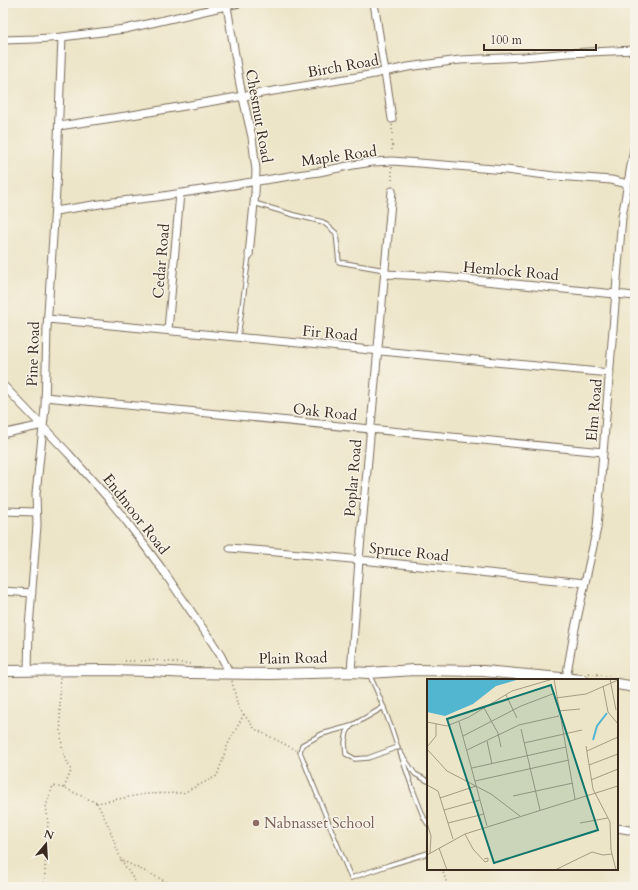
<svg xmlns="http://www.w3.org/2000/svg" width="638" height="890" font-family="Cardo,serif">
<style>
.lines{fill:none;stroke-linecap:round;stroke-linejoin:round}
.lane-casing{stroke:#796b5a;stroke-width:5.5}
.street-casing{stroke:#796b5a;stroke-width:9}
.secondary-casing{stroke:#796b5a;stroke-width:12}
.path{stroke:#796b5a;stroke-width:1.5;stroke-dasharray:1 3;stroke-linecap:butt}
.lane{stroke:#fff;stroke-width:3.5}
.street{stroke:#fff;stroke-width:7}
.secondary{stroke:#fff;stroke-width:10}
.education-dot{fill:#8d6e63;stroke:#f7f3e8;stroke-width:1.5}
.labels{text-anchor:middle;stroke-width:3;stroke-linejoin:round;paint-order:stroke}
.street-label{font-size:15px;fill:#3b2a1e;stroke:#f7f3e8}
.education-label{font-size:15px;fill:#785e54;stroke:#f7f3e8;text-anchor:start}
.inset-river{fill:none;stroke:#52b6d1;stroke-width:2}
.inset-road{fill:none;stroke:#a69a84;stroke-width:1}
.view{fill:#0f766e;fill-opacity:0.15;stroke:#0f766e;stroke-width:2}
.inset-edge{fill:none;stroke:#3b2a1e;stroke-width:2}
</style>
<rect width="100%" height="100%" fill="#f7f3e8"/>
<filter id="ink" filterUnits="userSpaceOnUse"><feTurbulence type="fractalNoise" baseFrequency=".025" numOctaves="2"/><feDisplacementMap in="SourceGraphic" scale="8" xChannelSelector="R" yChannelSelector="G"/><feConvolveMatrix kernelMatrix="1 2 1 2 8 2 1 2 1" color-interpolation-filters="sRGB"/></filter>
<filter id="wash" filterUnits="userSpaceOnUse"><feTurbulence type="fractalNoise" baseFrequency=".012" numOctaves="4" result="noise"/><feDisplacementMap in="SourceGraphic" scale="16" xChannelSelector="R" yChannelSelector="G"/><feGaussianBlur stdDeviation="0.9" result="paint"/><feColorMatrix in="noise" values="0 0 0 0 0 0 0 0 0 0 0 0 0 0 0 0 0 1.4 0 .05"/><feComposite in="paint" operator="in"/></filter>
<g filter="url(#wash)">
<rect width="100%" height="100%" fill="#ede5c8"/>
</g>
<g filter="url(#ink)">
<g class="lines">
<defs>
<path id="lane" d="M254,203L294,215L323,222L336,233L339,262L385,270
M238,337L249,255
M369,674C381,698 390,723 398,748
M384,707L351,726L347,732L345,742L346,754L355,759L368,758L398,747
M351,726L322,734L302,745L300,752L351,878L389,865L428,853
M428,781L415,774L400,752L413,790L424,818L428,824"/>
<path id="street" d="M374,3L388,91L392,119
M227,6L240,85L252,137L256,170L255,193L249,255
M3,40L35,39L62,37L125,29L239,3
M59,126L126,116L214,101L369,75L408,67L437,63L460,60L524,57L568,53L635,50
M55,211L113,202L157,197L290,176L319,172L353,165L373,162L392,161L419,163L506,170L554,176L585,178L611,180L628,184
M385,274L444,277L635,296
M48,319L610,373
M168,330L180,193
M3,385L68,453L107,497L127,522L162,569L210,639L221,656L230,674
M45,397L603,452
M3,433H6L43,425
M3,511L36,512
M230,548L312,555L585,583
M3,591L32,593
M28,671L29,627L37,525L36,494L45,408L47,328L56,190L62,37
M351,672L359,560L392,191
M566,678L574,633L597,528L622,217L635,143
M617,828L635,831"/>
<path id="secondary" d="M3,671L106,670L151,671L189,673L269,674L351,672L369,673L414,670L483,671L583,680
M617,684L635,687"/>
</defs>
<use href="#lane" class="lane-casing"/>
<use href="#street" class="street-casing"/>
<use href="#secondary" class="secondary-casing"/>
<path class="path" d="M392,125V153
M392,167V183
M125,661H137
M141,661L152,660L191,664
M589,673L613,677
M60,678V714L62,749L71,771L64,788
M232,681L238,707L255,729L296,750
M121,860L138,886L139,887
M442,869L448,887
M44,887L48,822L46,806L53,786L64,788L97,803
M182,887L165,881L121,860L108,825L97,803L145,794L183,793L217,776L227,746L244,714
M207,887L221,885L246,887"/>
<use href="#lane" class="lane"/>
<use href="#street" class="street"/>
<use href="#secondary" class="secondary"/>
</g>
</g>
<circle class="education-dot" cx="256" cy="823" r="4"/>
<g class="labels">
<g class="street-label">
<text transform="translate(343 66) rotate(-10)" y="5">Birch Road</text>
<text transform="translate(259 116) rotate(80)" y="5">Chestnut Road</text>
<text transform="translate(339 156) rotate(-8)" y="5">Maple Road</text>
<text transform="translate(161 261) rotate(-85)" y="5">Cedar Road</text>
<text transform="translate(511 271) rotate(5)" y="5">Hemlock Road</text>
<text transform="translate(330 333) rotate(5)" y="5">Fir Road</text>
<text transform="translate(33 354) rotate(-88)" y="5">Pine Road</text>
<text transform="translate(594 410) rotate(-85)" y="5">Elm Road</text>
<text transform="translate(325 412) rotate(6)" y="5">Oak Road</text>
<text transform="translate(353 478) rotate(-85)" y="5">Poplar Road</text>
<text transform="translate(136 514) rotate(52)" y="5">Endmoor Road</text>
<text transform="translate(409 552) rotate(6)" y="5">Spruce Road</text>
<text transform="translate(293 658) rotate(-1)" y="5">Plain Road</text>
</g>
<g class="education-label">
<text x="264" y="828">Nabnasset School</text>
</g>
</g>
<g transform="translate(427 679)">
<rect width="191" height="191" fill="#ede5c8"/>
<path d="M0,0H93L69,7L46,25L18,37L0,33Z" fill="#52b6d1"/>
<path class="inset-river" d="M166,61L170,47L180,34"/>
<path class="inset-road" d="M127,0L148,120M183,0L189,31M176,7L181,33L191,45M79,16L90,39M129,19L159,15L191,1M57,29L71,54L74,68M131,32L153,30M0,43L20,47L42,38L85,12L126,0M32,43L60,147M94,50L113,131M36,57L94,27L128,14M60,62L65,85M97,64L155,51M159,67L166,110L183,143L184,171L189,191M0,68L9,57V45M0,70L20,92L64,115L93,137M40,71L92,46L132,37M160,72L191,58M162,86L191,75M45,89L139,68M164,101L191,90M48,102L142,81M0,106L11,112L26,160M86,117L146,104M13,119L49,107M17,131L53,121M0,144L4,157L3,174M21,144L57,135M153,144L181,139M38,155L46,170L58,183L61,182V179L57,180M12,169L20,191M0,176L38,155L191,107M128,191L165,173L176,176L185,175"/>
<path class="view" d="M124,6L171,151L67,184L20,40Z"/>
<rect width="191" height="191" class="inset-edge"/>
</g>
<rect width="638" height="890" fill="none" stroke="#f7f3e8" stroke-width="16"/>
<g transform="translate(46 844) rotate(18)" stroke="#f7f3e8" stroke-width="3" paint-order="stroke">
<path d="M0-3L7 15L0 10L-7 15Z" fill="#3b2a1e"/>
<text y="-6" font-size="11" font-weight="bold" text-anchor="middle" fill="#3b2a1e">N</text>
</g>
<path d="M484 44v6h112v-6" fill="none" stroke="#3b2a1e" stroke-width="2"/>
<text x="490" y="44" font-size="12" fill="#3b2a1e" stroke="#f7f3e8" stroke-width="3" paint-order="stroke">100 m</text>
</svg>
